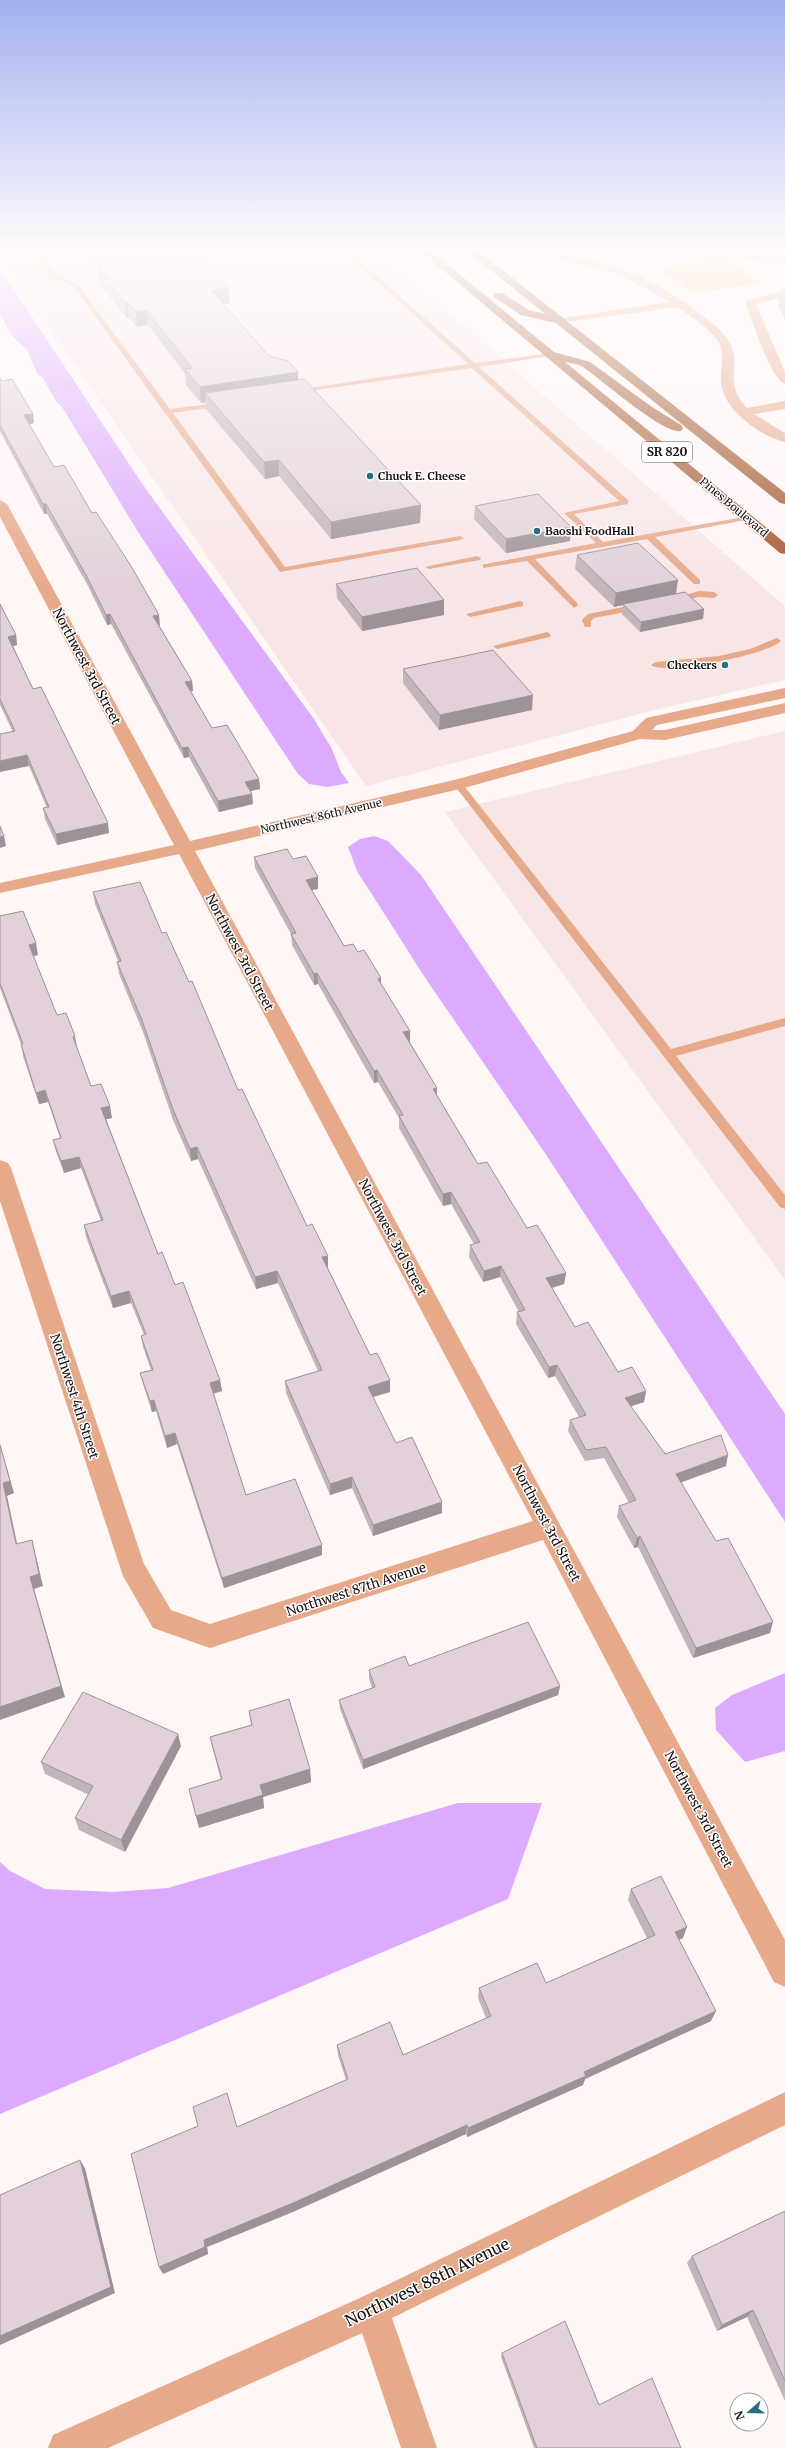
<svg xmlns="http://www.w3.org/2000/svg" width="785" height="2448" font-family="Merriweather,serif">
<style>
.built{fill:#f8e6e7}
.green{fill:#facb78}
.water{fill:#dcaaff}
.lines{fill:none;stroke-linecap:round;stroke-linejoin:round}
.lane{fill:#e6a98a;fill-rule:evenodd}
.street{fill:#e6a98a;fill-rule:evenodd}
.highway{fill:#a35930;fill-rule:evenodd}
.wall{fill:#c2b4bb}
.shaded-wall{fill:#9e9299}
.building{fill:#e2d1da;stroke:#9e9299}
.poi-dot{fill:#286f7d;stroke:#fff;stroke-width:1.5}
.labels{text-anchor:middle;stroke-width:3;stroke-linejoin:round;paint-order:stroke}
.far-poi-label{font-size:11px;font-weight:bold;fill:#181112;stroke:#fff;text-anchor:start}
.far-street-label{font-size:11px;fill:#181112;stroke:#fff}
.shield{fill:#fff;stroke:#5d5859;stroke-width:1}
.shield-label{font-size:12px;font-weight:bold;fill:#181112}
.street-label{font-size:13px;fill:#181112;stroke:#fff}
.near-street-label{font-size:16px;fill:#181112;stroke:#fff}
</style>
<rect width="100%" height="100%" fill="#fff6f6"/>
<path class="built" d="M0,250H377L785,606V680L651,711L366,786L0,257Z
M785,731V1280L445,812Z"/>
<path class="green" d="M723,258L761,283L693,293L657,268Z"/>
<path class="water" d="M0,269L143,485L314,719L332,749L341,772L349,783L327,787L309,784L298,774L140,535L62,407L55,400L42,376L38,375L27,350L12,336L0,314Z
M374,836L388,841L421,875L785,1414V1522L545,1153L424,976L357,871L348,847L360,839Z
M785,1673V1751L745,1762L716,1730L715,1708L732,1695Z
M458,1803H542L508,1899L0,2114V1862L10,1871L45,1889L113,1892L168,1888Z"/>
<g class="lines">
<path class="lane" d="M31,250H37L56,275L78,285L170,409L225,402L226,404L222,406L173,413L285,567L460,536L464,538L460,540L280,572L74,287L52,277Z
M342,250H348L475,363L551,353V355L549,356L479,367L628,500V504L574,514L603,542L749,516V520H746L655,537L700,580V584H694L647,539L535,559L577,603L578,605L574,608L527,561L483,568V564H486L596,543L564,513L619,501L472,368L295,393V391L297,390L468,364Z
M477,556L481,558L480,560L429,569L425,567Z
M699,591L714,592L718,595L714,598L699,597L673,603L669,600Z
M520,601L523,602V606L470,617L466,614Z
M638,604L641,605V609L594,618L591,621V627H585L582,620L588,614Z
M547,632L551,635L550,637L497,649L493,646Z
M777,638L781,641C770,654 663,676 651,665L656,662L719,656L750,649Z
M458,781L461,782L671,1049L785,1018V1026L676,1056L785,1195V1209L780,1207L455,786L453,784Z"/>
<path class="street" d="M531,250H545C566,257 587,259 608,264C640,274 670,291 697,311C708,320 723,330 730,343C742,366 722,382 747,408L785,401V409L754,414L785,433V442C760,436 723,410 721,382C720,369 725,355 719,343C711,329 690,316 677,307L559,323L557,321L563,318L669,302L636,283L608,271L541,255Z
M619,250L715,251L785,256V262L715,257L643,256L620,252Z
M785,291V297L756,304L785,372V384C771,380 751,317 745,302L746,300Z
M0,500L7,504L190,841L454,780L633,731L646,718L785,688V698L657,725L652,730H665L785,703V713L665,740L640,739L464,788L195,851L785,1940V1987L774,1982L543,1540L210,1648L153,1628L123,1576L0,1201V1160L8,1163L11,1168L144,1564L171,1610L210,1624L533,1521L179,854L0,893V883L174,845L0,517Z
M785,2092V2125L392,2318L437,2448H401L362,2333L108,2448H48L53,2435L360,2298Z"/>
<path class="highway" d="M419,250H430L554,352L590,362L652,407L681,425L683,428L681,431C664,435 601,379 583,367C578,364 571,363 565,362L785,543V554L780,553Z
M466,250H477L785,493V504L780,503L556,323L521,315L494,297V293H502L529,310L545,314Z"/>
</g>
<path class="wall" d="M86,250H193L230,303L223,304L269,356L298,372V379L421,505L420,523L331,539L279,476L265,479L206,409V402L201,403L186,385L185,374L148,325L137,327L129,318H126L99,283L98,268H100Z
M785,288V320L778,306L781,289Z
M0,378L2,381L33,414L34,423L29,424L54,467L92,513L160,625H159L192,681L193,691H191L212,728L259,779L260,789L251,791L252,794L253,804L219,812L189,757L184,758L111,624L107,625L87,584L47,514H44L0,431Z
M475,506L570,541L506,553L474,519Z
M577,555L676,593L704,609L703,619L640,632L622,614L623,605L614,607L575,569Z
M336,584L444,600V615L362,631L337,598Z
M0,604L16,635L17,645L13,646L33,689L109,833L57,845L45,819L43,808H47L29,766L0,705Z
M403,669L532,710L439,730L403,683Z
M254,857L293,859L318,889L312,890L344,946L358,952L381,978V985L410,1031V1042L437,1088V1095L478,1164L527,1228L566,1273L564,1284L552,1288L575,1327L618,1372L646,1391L644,1402L631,1406L665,1454L726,1466L681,1482L770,1633L693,1658L638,1547L634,1548L617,1517L619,1506L629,1503L604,1458L585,1461L568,1431L570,1420L579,1417L555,1376L548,1378L516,1324L517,1312H519L500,1277L483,1282L469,1257L470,1245L474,1244L451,1204L443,1206L399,1128V1118L378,1082L374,1083L318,984L314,985L292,945L291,934L255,868Z
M93,892L162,933L238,1090L328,1268L370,1355L390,1392L373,1397L396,1443L442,1502V1513L373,1536L352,1488L330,1495L286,1393L285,1381L318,1371L278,1283L256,1289L198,1159L191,1161L173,1120L143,1032L119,974L117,962L118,961L95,904Z
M0,916L38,955L33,956L57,1015L77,1048L91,1086L112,1118L106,1119L158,1254L175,1285L220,1380L222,1391L213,1394L246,1495L322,1555L224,1588L177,1444L167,1448L156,1411L152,1412L143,1384L140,1373L151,1370L143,1347L141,1336L144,1335L131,1303L113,1308L86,1237L84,1225L101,1221L81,1168L64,1173L56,1152L53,1140L60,1138L48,1102L39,1104L23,1056L21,1044L0,988Z
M409,1666L560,1686L558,1695L363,1769L340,1709L339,1700L372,1688L369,1679V1670Z
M249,1711L310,1769L311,1782L263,1797L264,1808L199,1828L189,1789L221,1780L213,1750L210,1737L251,1725Z
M181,1746L125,1852L79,1830L75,1818L89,1795L45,1774L41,1762Z
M631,1889L683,1938L679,1940L711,2021L585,2079L583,2085L467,2137L466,2134L295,2211L207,2247L208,2254L163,2274L237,2127L346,2080L338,2055L337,2045L403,2055L486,2018L478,1998L479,1988L546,1983L647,1938L628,1900Z
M785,2211V2401L747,2317L717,2331L687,2263L692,2256Z
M502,2353L599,2405L681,2448H534L501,2357Z"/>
<path class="shaded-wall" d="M754,250H772L753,252Z
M229,288L230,303L212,306L211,290Z
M127,302L129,318H126L125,303Z
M146,310L148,325L137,327L136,311Z
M298,372V388L205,393L206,402L201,403L200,387Z
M33,414L34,423L26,425L24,415Z
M279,460V476L265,479L264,462Z
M43,504H46L47,514H44Z
M421,505L420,523L331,539V522Z
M571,527L570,541L506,553V539Z
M678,580L676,594L623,604V605L614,607L616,593Z
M444,600V615L362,631V617Z
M704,609L703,619L640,632L641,622Z
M110,614L111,624L107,625L106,615Z
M159,615L160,625L154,626L153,616Z
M16,635L17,645L10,647L8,637Z
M192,681L193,691L186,692L185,682Z
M533,695L532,710L439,730L440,715Z
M188,747L189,757L184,758L182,748Z
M27,755L29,766L0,772V761Z
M259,779L260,789L246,792L245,782Z
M252,794L253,804L219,812L218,801Z
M108,823L109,833L57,845L56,834Z
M4,836L6,846L0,848V837Z
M318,877V889L307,891L306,880Z
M36,943L38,955L31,957L29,945Z
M317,973L318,984L314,985V974Z
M381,978V990L378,979Z
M410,1031V1042L403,1032Z
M75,1036L77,1048L75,1049L73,1037Z
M377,1070L378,1082L374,1083V1071Z
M437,1088L436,1100L433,1089Z
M45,1090L48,1102L39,1104L36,1093Z
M110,1106L112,1118L103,1120L101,1108Z
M197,1147L198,1159L191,1161L190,1149Z
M79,1157L81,1168L64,1173L61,1161Z
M451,1192V1204L443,1206V1194Z
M328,1256V1268L323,1270L322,1257Z
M501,1266L500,1277L483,1282L484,1271Z
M277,1271L278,1283L256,1289L255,1277Z
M566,1273L564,1284L545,1290L546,1278Z
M129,1291L131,1303L113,1308L111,1296Z
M557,1365L555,1376L548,1378L549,1367Z
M220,1380L222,1391L211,1394L210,1383Z
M390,1380V1392L369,1398L368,1387Z
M646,1391L644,1402L623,1409L625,1398Z
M154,1400L156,1411L152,1412L150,1401Z
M175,1433L177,1444L167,1448L165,1436Z
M0,1444L14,1493L7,1496L20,1557L16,1544L3,1483Z
M728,1455L726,1466L674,1485L676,1474Z
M352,1477V1488L330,1495V1484Z
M442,1502V1513L373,1536V1525Z
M640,1536L638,1547L634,1548L637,1538Z
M32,1540L35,1552L43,1586L34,1589L65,1697L0,1720V1707L30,1577Z
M322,1545V1555L224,1588L222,1578Z
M773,1622L770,1633L693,1658L696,1648Z
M560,1686L558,1695L363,1769V1760Z
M178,1734L181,1746L125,1852L121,1840Z
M310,1769L311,1782L263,1797L264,1808L199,1828L196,1816L260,1785Z
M687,1927L683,1938L671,1943L675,1932Z
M716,2011L711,2021L585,2079L583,2085L467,2137L468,2128L584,2072Z
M467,2125L466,2134L295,2211L207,2247L208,2254L163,2274L159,2267L204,2240Z
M80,2160L85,2168L115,2293L0,2345V2336Z
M753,2310L747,2317L717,2331L722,2325Z"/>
<path class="building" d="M95,250H193L229,288L211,290L269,356L288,361L298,372L200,387L185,369L192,368L146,310L136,311L127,302L125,303L98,268L108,267Z
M785,288V297L781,289Z
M0,378L2,381L12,379L33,414L24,415L54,467L64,465L92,513L96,512L131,566L159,615L153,616L192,681L185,682L212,728L227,725L259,779L245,782L252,794L218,801L188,747L182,748L110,614L106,615L86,575L46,504H43L0,425Z
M304,379L421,505L331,522L279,460L264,462L205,393Z
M538,494L571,527L506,539L475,506Z
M638,543L678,580L616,593L577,555Z
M417,568L444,600L362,617L336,584Z
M685,592L704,609L641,622L623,604Z
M0,604L16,635L8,637L33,689L41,687L108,823L56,834L43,808L49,807L27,755L0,761V734L15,731L0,699Z
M493,650L533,695L440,715L403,669Z
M0,826L4,836L0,837Z
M287,849L293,859L306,856L318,877L306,880L344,946L353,944L358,952L364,950L381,978L378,979L410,1031L403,1032L437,1088L433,1089L478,1164L487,1162L527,1228L537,1225L566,1273L546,1278L575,1327L588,1322L618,1372L632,1367L646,1391L625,1398L665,1454L721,1435L728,1455L676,1474L716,1541L728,1538L773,1622L696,1648L640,1536L637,1538L619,1506L636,1500L606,1447L586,1450L570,1420L586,1415L557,1365L549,1367L517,1312L525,1310L501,1266L484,1271L470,1245L480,1242L451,1192L443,1194L399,1116L403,1115L377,1070L374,1071L317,973L314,974L291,934L296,933L254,857Z
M140,882L162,933L166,932L189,982L192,981L238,1090L242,1089L307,1226L312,1224L328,1256L322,1257L370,1355L377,1353L390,1380L368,1387L396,1443L412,1437L442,1502L373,1525L352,1477L330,1484L285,1381L322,1370L277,1271L255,1277L197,1147L190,1149L172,1107L142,1020L117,962L121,961L93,892Z
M23,911L36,943L29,945L57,1015L66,1013L75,1036L73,1037L91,1086L101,1084L110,1106L101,1108L158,1254L162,1252L175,1285L183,1282L220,1380L210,1383L246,1495L295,1479L322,1545L222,1578L175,1433L165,1436L154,1400L150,1401L140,1373L153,1370L141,1336L146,1334L129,1291L111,1296L84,1225L103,1220L79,1157L61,1161L53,1140L61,1138L45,1090L36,1093L21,1044H23L0,983V916Z
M0,1445L10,1481L3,1483L16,1544L32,1540L39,1574L30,1577L61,1686L0,1707Z
M528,1622L560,1686L363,1760L339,1700L375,1687L369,1670L405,1656L409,1666Z
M83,1692L178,1734L121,1840L75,1818L93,1786L41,1762Z
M289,1699L310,1769L260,1785L263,1795L196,1816L189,1789L222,1779L210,1737L252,1725L249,1711Z
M661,1876L687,1927L675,1932L716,2011L584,2072L586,2076L468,2128L467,2125L293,2203L204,2240L205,2247L159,2267L131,2154L198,2126L193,2107L227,2093L237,2127L348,2079L337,2045L390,2022L403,2055L491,2016L479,1988L537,1963L546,1983L655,1935L631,1889Z
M80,2160L111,2287L0,2336V2195Z
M785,2211V2381L753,2310L722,2325L692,2256Z
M565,2321L599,2405L652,2378L681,2448H537L502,2353Z"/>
<linearGradient id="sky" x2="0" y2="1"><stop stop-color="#a3b0f1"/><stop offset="0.42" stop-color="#fffbfb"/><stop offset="1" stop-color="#fffbfb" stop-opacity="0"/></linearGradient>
<rect width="785" height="592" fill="url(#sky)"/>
<g class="poi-dot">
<circle cx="370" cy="476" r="4"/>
<circle cx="537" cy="531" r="4"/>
<circle cx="725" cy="665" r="4"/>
</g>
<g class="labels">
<g class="far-poi-label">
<text x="378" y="480">Chuck E. Cheese</text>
<text x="545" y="535">Baoshi FoodHall</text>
<text x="717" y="669" text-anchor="end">Checkers</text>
</g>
<g class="far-street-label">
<text transform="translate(734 507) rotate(40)" y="4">Pines Boulevard</text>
<text transform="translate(321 816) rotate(-13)" y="4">Northwest 86th Avenue</text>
</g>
<rect class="shield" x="642" y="442" width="50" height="20" rx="3"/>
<g class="shield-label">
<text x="667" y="456">SR 820</text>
</g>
<g class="street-label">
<text transform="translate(87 666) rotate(62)" y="5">Northwest 3rd Street</text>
<text transform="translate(240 952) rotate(62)" y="5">Northwest 3rd Street</text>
<text transform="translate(393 1237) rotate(62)" y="5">Northwest 3rd Street</text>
<text transform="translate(75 1396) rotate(72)" y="5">Northwest 4th Street</text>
<text transform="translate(547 1523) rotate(62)" y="5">Northwest 3rd Street</text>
<text transform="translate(356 1589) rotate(-18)" y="5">Northwest 87th Avenue</text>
<text transform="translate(699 1809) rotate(62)" y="5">Northwest 3rd Street</text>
</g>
<g class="near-street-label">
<text transform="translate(427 2282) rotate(-26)" y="6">Northwest 88th Avenue</text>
</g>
</g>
<g transform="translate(749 2412) rotate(250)"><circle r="19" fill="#ffffff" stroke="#a3a0a0"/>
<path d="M0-3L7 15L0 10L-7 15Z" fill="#286f7d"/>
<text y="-6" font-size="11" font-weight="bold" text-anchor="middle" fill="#181112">N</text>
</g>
</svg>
